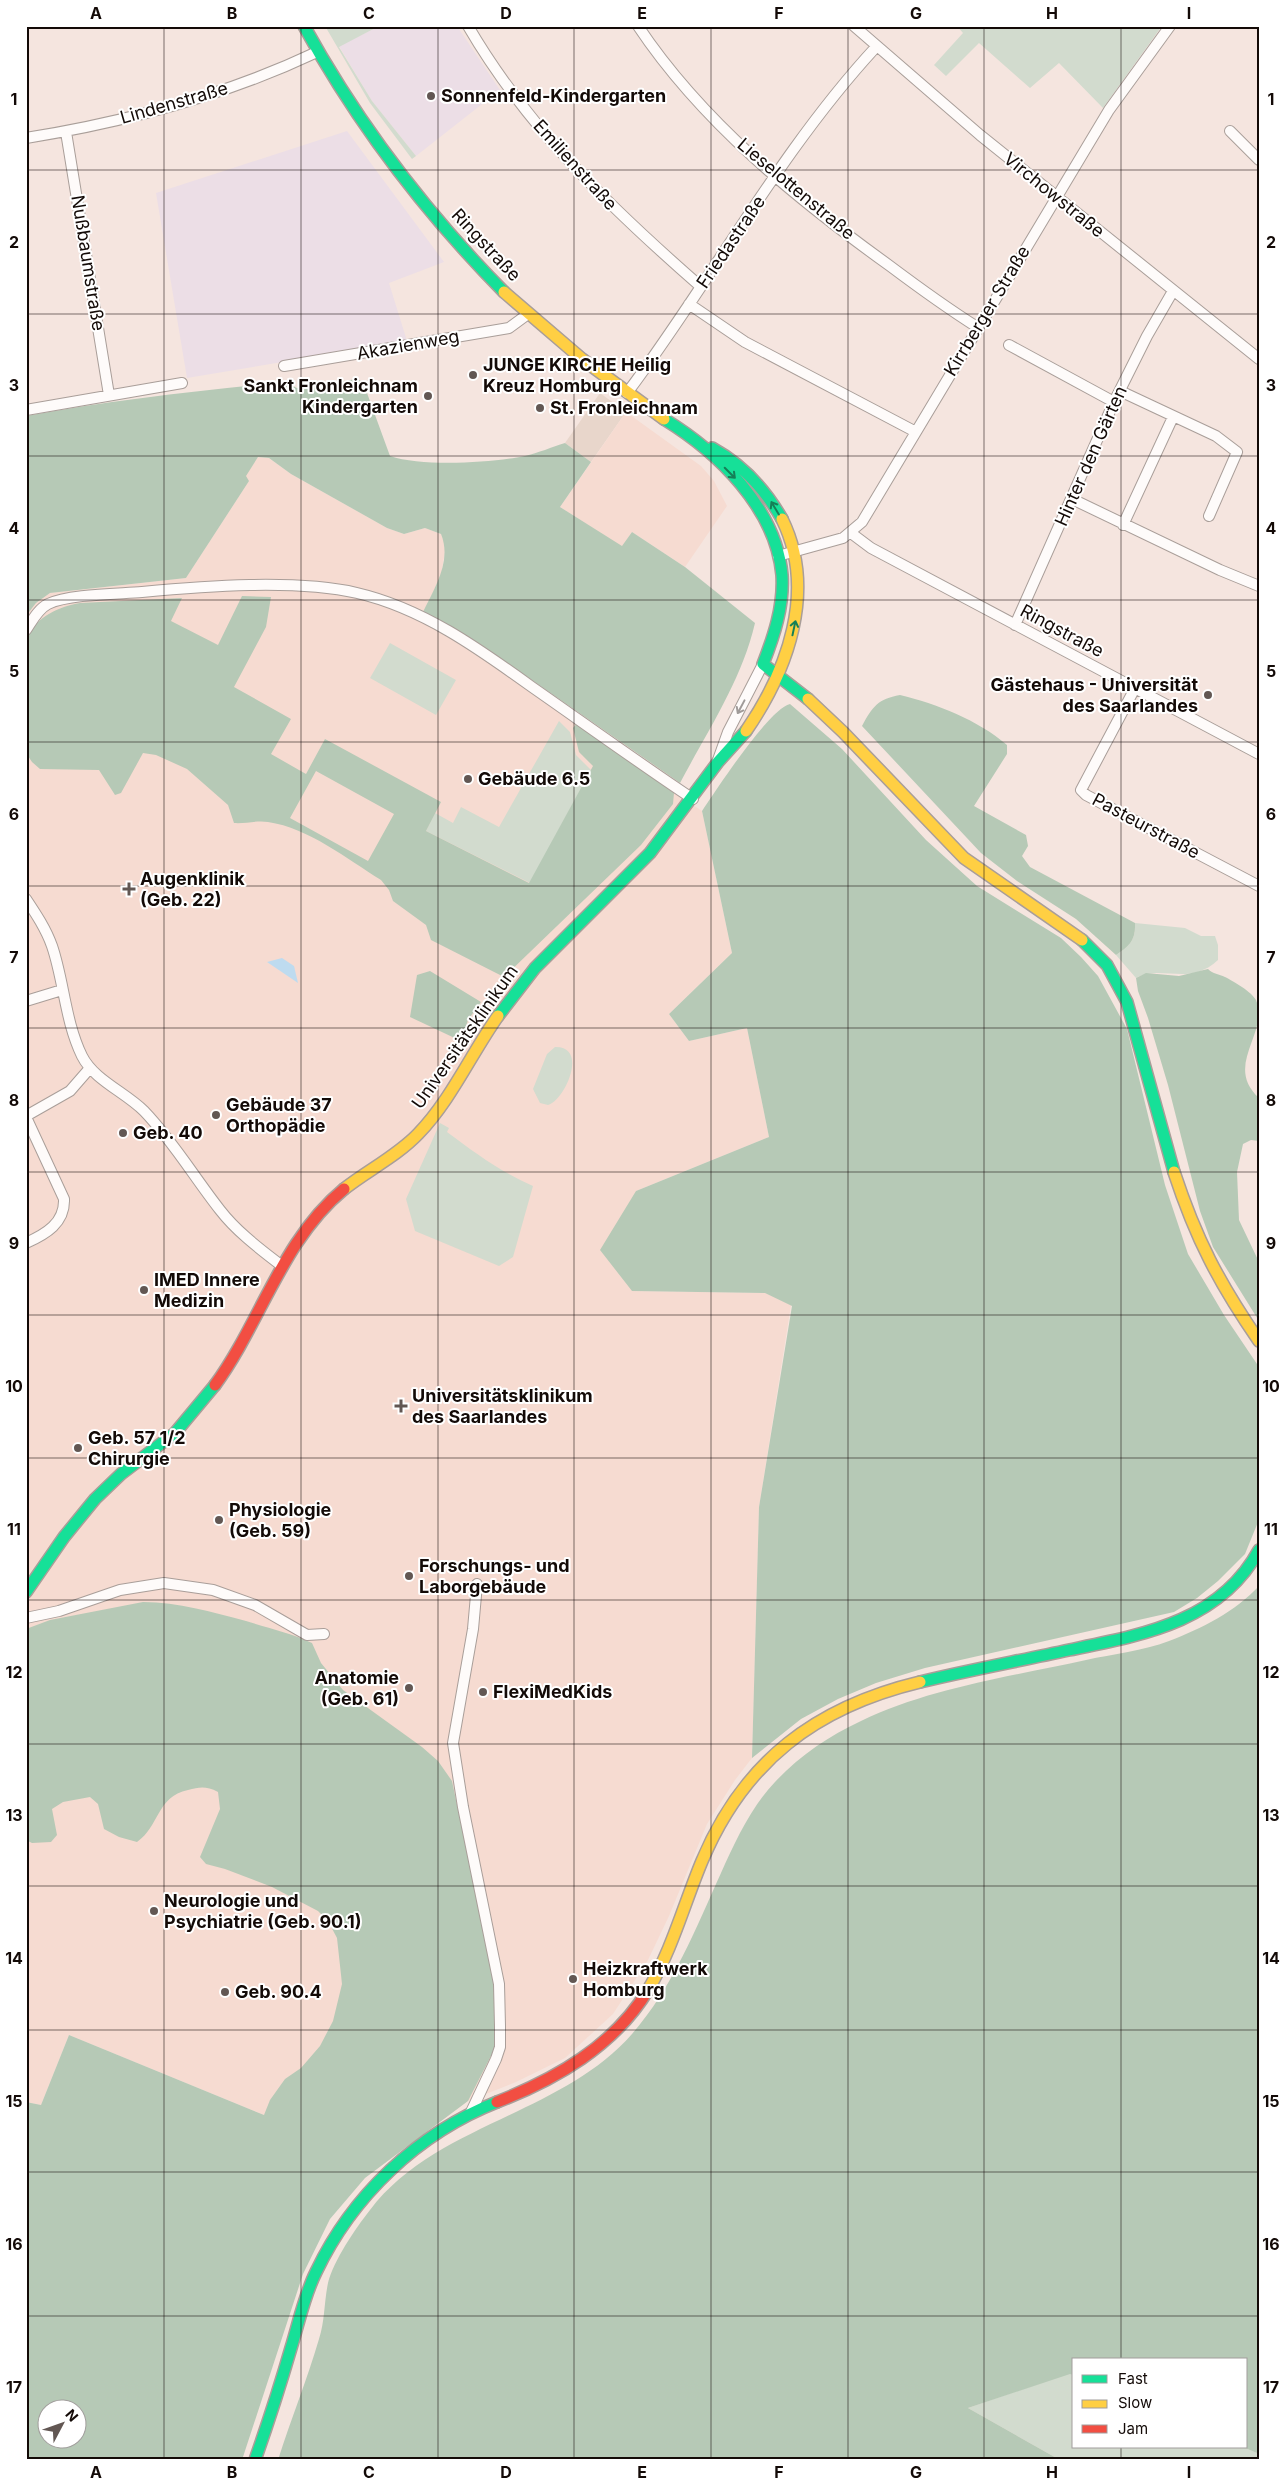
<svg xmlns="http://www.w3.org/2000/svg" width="1285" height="2486" font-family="Inter,sans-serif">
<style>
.commercial{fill:#e8d6cb}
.built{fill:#f6dbd1}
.education{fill:#ecdee6}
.green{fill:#d2dbce}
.forest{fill:#b6c9b6;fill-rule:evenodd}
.water{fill:#bedbef}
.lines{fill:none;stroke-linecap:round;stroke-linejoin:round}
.street-casing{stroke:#a99e99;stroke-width:12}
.fast-casing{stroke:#a99e99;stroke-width:14}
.slow-casing{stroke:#a99e99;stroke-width:14}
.jam-casing{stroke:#a99e99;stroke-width:14}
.street{stroke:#fefbfa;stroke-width:10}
.fast{stroke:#16e098;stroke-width:11}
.slow{stroke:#ffcf43;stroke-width:11}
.jam{stroke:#f24e42;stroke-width:11}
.oneway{stroke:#158057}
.oneway2{stroke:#a09b99}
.grid{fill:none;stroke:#130a07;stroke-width:1;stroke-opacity:0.55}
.poi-dot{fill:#625753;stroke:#fff;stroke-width:2}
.labels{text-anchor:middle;stroke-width:4;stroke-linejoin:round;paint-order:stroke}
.poi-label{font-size:18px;font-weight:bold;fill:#130a07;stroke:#fff;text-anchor:start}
.street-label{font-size:18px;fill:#130a07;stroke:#fff}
.neatline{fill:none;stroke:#130a07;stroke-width:2}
.grid-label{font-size:16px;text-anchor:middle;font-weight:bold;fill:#130a07}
</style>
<rect width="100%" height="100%" fill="#f5e5df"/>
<path class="commercial" d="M600,393L626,412L591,462L565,443Z"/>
<path class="built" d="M626,412L701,466L714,481L727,506L685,567L632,532L622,547L560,507Z
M258,457L269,458L291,474L387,528L404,534L425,528L441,534L446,546L441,575L424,612L480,644L680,783L675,793L702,811L732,953L669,1014L689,1041L747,1028L769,1137L636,1191L632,1291L766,1293L791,1305L759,1507L752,1758L735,1780L707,1824L669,1916L648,1960L613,2014L565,2058L516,2082L468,2101L385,2161L264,2115L69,2035L41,2105L26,2102V616L36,603L50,593L186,578L249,481L245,476Z"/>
<path class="education" d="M379,26H457L500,90L416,156L372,101L339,46Z
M347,131L444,262L389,283L407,341L187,378L156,193Z"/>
<path class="green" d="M325,26H379L339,47L372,101L416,156L412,159L370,103Z
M957,26H1162L1103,108L1059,63L1030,88L979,43L946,76L934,65L963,33Z
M390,643L456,680L436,715L370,678Z
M559,721L570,732L576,755L591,770L530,883L426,831L435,813L453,823L461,807L499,827Z
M1135,923L1185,928L1201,936H1215L1218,945V960C1189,987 1162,964 1136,978L1116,955C1129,947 1136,940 1135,923Z
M555,1047C589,1046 565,1100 548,1105L540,1103L533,1089L547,1054Z
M440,1123L449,1128L447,1132C475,1153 501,1172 533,1186L513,1257L499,1266L415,1231L406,1199Z
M1070,2373L1074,2375V2447H1243L1259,2454V2460H1060L968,2408Z"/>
<path class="forest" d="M357,379L363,382L390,456C422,467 491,463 525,456C538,453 552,447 565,443L591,462L560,507L622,546L632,532L685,567L755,623C742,680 707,732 680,783L480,644L423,612C435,587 452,561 441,534L425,528L404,534L387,528L291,474L269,458L258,457L246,476L249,481L186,578L50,593L36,603L26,616V416C112,400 198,391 285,382L297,388Z
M242,596L271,597L266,627L234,687L291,719L271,754L306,774L325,739L441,802L426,831L529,883L593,766L579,752L573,728L577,723L674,793L673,804L641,845L504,977L431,940L426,925L393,901L389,890L381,880C347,859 309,828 268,822C257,820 245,824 234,823L228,805L187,769L156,755L143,753L121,793L115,795L99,770L40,769L32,762L26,753C26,736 23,646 27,637C38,616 58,607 80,603L182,598L171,621L218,645ZM316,771L394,814L368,861L290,818Z
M900,695C937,704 978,720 1007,745V754L974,806L1026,835L1028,846L1022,856L1030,867L1135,923C1136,940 1129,947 1116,955L1076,919L1017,881L981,853L862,726C873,706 878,699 900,695Z
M790,704L842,749L926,840L977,886L1061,938L1081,957L1098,976L1127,1029L1165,1185L1188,1254L1224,1315L1259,1367L1258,1522L1245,1554L1218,1581L1197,1598L1174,1612L925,1668L876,1683L838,1699L801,1719L752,1758L759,1507L792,1306L765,1293L632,1291L600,1250L636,1191L769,1137L747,1028L689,1041L669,1014L732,953L702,811C717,789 768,710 790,704Z
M1208,969C1213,974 1219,974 1225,977C1233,981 1252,992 1256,1000C1270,1033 1223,1065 1259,1098V1141L1251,1140L1243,1144L1237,1172L1239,1220L1259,1262V1321L1213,1247L1200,1211L1168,1085L1148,1018L1138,991L1136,978L1146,973L1179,976Z
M430,971L481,1002L468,1020L461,1041L410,1017L417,975Z
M1259,1586V2454L1243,2447H1246V2360H1074V2375L1070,2374L968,2408L1060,2460H278C291,2419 307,2380 319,2339C325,2321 324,2302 328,2283C334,2260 355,2229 370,2210C435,2124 561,2115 632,2034C673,1987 696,1928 721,1873C735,1842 751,1807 775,1782C799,1756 829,1736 861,1721C929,1688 1013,1676 1086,1660C1113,1654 1143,1651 1169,1641C1201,1629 1236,1611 1259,1586Z
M143,1602C179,1602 211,1612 246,1621C268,1628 291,1633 312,1643L321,1663L343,1690L422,1747L438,1761L452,1781L495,1986L496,2046L468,2101L365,2178L330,2219L303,2274L242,2460H26V2102L41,2105L69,2035L264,2115L270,2100L285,2079L301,2068L320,2046L333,2021L342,1984L337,1938L328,1921L318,1911L272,1887L225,1869L206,1864L200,1857L220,1809L218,1792C206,1786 200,1787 188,1790C156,1797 160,1826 137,1842L119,1837L104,1829L98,1804L90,1797L63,1802L52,1809L57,1835L51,1842L32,1843L26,1840V1629L50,1620ZM48,2408H78V2438H48Z"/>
<path class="water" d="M282,958L294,966L298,983L267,962Z"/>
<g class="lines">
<defs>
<path id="street" d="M468,26C528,129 612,209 700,286
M638,26C702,122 797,199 890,266C918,287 947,308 977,327
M854,26L980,135L1259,359
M1230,131L1259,160
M66,132L109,395
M26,138C126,122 226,95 317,52
M689,304L745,342L916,432
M1009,345L1114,402
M284,366L509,328L528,314
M1120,391L1216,436L1237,452L1209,516
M627,393C712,280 779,152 876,47
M26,410L182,383
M1072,499L1220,570L1259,586
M1123,525L1173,417
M851,533L871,548L1259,754
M778,556L843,538L862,522L1091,140L1109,110L1170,26
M1015,625L1114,402L1147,336L1173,291
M26,630C32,621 38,609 48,604C69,594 117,594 142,592C204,586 296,579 357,593C422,608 478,648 532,687C585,724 639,763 693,799
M1134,690L1081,790L1086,795L1259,886
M718,760L728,732L763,664
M26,899C36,914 46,929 52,946C64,981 65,1021 82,1056C94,1080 125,1092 144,1111C173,1141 194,1177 220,1210C237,1232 260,1249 282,1266
M26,1001L62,990
M26,1116L70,1091L90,1068
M26,1117L64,1199C65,1223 46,1234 26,1243
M26,1618L59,1611L120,1590L164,1583L213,1590L255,1605L307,1635L324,1634
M471,2112L496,2059L500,2047V2026L499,1984L463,1807L453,1743L473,1629L477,1584"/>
<path id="fast" d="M304,26C358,124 426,213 504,292
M664,419C718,452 776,508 782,575C784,606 774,636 763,664L808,699
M712,448C743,465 765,489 782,519
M1082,940L1107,965L1127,1002L1174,1172
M498,1016L535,968L650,853L718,762L746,731
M26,1592L64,1537L95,1499L121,1474L175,1433L215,1385
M920,1682C969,1670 1019,1661 1069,1650C1142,1635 1220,1622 1259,1550
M255,2460C268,2423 280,2386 291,2348C299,2322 304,2296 316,2272C352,2196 418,2133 497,2102"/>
<path id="slow" d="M504,292L582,359L664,419
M808,699L843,732L964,858L1082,940
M746,731C788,670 817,590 782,519
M1174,1172C1196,1239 1219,1283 1259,1341
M344,1189C368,1170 397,1156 418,1134C451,1100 471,1054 498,1016
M648,1990C672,1950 684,1904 702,1861C744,1761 816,1707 920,1682"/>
<path id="jam" d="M215,1385C261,1322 282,1240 344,1189
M497,2102C556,2079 614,2046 648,1990"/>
</defs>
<use href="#street" class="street-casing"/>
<use href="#fast" class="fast-casing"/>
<use href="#slow" class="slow-casing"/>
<use href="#jam" class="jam-casing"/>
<use href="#street" class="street"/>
<use href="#fast" class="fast"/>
<use href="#slow" class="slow"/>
<use href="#jam" class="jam"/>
</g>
<defs><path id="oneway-shaft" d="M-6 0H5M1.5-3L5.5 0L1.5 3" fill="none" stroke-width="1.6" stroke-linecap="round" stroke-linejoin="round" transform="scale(1.25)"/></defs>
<g class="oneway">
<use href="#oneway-shaft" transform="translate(730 473) rotate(45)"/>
<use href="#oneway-shaft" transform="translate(775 508) rotate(-121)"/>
<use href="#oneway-shaft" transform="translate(794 628) rotate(-78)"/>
</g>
<use class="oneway2" href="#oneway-shaft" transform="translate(741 707) rotate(118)"/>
<path class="grid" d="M164,26V2460M301,26V2460M438,26V2460M574,26V2460M711,26V2460M848,26V2460M984,26V2460M1121,26V2360M26,170H1259M26,314H1259M26,456H1259M26,600H1259M26,742H1259M26,886H1259M26,1028H1259M26,1172H1259M26,1315H1259M26,1458H1259M26,1600H1259M26,1744H1259M26,1886H1259M26,2030H1259M26,2172H1259M26,2316H1259M1121,2447V2460"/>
<g class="poi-dot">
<circle cx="431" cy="96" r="5"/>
<circle cx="473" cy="375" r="5"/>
<circle cx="428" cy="396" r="5"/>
<circle cx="540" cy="408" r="5"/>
<circle cx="1208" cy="695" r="5"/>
<circle cx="468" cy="779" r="5"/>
<path d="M126.5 881.5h5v5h5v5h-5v5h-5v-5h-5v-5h5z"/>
<circle cx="216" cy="1115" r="5"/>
<circle cx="123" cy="1133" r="5"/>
<circle cx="144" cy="1290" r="5"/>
<path d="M398.5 1398.5h5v5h5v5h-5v5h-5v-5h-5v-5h5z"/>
<circle cx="78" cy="1448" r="5"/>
<circle cx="219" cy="1520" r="5"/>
<circle cx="409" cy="1576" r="5"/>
<circle cx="409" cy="1688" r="5"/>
<circle cx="483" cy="1692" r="5"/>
<circle cx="154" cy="1911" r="5"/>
<circle cx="573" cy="1979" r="5"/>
<circle cx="225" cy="1992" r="5"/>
</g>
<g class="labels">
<g class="poi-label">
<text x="441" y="102">Sonnenfeld-Kindergarten</text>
<text x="483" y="371">JUNGE KIRCHE Heilig<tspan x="483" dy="21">Kreuz Homburg</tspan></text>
<text x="418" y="392" text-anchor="end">Sankt Fronleichnam<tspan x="418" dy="21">Kindergarten</tspan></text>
<text x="550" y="414">St. Fronleichnam</text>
<text x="1198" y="691" text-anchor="end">Gästehaus - Universität<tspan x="1198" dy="21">des Saarlandes</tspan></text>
<text x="478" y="785">Gebäude 6.5</text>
<text x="140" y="885">Augenklinik<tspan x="140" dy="21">(Geb. 22)</tspan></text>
<text x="226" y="1111">Gebäude 37<tspan x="226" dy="21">Orthopädie</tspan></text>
<text x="133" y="1139">Geb. 40</text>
<text x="154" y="1286">IMED Innere<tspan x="154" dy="21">Medizin</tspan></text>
<text x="412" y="1402">Universitätsklinikum<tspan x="412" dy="21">des Saarlandes</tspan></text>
<text x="88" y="1444">Geb. 57 1/2<tspan x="88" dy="21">Chirurgie</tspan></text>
<text x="229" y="1516">Physiologie<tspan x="229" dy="21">(Geb. 59)</tspan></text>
<text x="419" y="1572">Forschungs- und<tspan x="419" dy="21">Laborgebäude</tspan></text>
<text x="399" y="1684" text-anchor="end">Anatomie<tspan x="399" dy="21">(Geb. 61)</tspan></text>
<text x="493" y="1698">FlexiMedKids</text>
<text x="164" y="1907">Neurologie und<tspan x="164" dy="21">Psychiatrie (Geb. 90.1)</tspan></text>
<text x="583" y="1975">Heizkraftwerk<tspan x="583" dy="21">Homburg</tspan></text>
<text x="235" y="1998">Geb. 90.4</text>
</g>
<g class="street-label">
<text transform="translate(174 103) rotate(-16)" y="6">Lindenstraße</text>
<text transform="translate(575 165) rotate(48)" y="6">Emilienstraße</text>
<text transform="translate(796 189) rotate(40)" y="6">Lieselottenstraße</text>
<text transform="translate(1054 195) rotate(39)" y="6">Virchowstraße</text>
<text transform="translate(731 242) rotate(-56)" y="6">Friedastraße</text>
<text transform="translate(486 245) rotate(47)" y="6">Ringstraße</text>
<text transform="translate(88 263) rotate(81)" y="6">Nußbaumstraße</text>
<text transform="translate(987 311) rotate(-59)" y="6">Kirrberger Straße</text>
<text transform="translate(408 345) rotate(-10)" y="6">Akazienweg</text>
<text transform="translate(1091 456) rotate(-66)" y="6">Hinter den Gärten</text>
<text transform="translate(1062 631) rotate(28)" y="6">Ringstraße</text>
<text transform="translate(1146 826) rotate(28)" y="6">Pasteurstraße</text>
<text transform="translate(465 1037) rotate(-55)" y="6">Universitätsklinikum</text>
</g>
</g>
<rect width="1285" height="2486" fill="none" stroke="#ffffff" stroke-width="55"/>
<rect x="1072" y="2358" width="175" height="90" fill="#ffffff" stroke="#a19d9c"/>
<rect x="1082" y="2375" width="25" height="8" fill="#16e098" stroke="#a19d9c"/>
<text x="1118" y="2384" font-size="15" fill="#130a07">Fast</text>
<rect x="1082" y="2400" width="25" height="8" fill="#ffcf43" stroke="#a19d9c"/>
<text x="1118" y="2408" font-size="15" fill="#130a07">Slow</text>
<rect x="1082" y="2425" width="25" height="8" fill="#f24e42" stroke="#a19d9c"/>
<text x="1118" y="2434" font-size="15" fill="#130a07">Jam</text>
<g transform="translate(62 2424) rotate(49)"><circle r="24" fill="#ffffff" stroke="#a19d9c"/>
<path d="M0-4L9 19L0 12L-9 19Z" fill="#625753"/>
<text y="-8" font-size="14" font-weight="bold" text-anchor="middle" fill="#130a07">N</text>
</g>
<rect x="28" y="28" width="1230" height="2430" class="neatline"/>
<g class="grid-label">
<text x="96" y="19">A</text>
<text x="232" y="19">B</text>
<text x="369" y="19">C</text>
<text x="506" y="19">D</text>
<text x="642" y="19">E</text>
<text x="779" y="19">F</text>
<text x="916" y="19">G</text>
<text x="1052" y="19">H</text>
<text x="1189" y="19">I</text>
<text x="14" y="105">1</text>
<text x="1271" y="105">1</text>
<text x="14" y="248">2</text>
<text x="1271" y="248">2</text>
<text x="14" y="391">3</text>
<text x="1271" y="391">3</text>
<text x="14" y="534">4</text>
<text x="1271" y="534">4</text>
<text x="14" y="677">5</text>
<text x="1271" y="677">5</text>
<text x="14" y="820">6</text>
<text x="1271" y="820">6</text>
<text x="14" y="963">7</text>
<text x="1271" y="963">7</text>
<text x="14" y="1106">8</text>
<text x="1271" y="1106">8</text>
<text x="14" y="1249">9</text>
<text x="1271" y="1249">9</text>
<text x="14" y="1392">10</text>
<text x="1271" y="1392">10</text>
<text x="14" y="1535">11</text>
<text x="1271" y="1535">11</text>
<text x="14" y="1678">12</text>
<text x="1271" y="1678">12</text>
<text x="14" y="1821">13</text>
<text x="1271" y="1821">13</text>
<text x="14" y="1964">14</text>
<text x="1271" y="1964">14</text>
<text x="14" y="2107">15</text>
<text x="1271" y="2107">15</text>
<text x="14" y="2250">16</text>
<text x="1271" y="2250">16</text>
<text x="14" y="2393">17</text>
<text x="1271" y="2393">17</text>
<text x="96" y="2478">A</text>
<text x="232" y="2478">B</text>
<text x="369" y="2478">C</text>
<text x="506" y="2478">D</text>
<text x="642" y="2478">E</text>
<text x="779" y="2478">F</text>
<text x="916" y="2478">G</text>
<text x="1052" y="2478">H</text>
<text x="1189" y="2478">I</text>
</g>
</svg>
